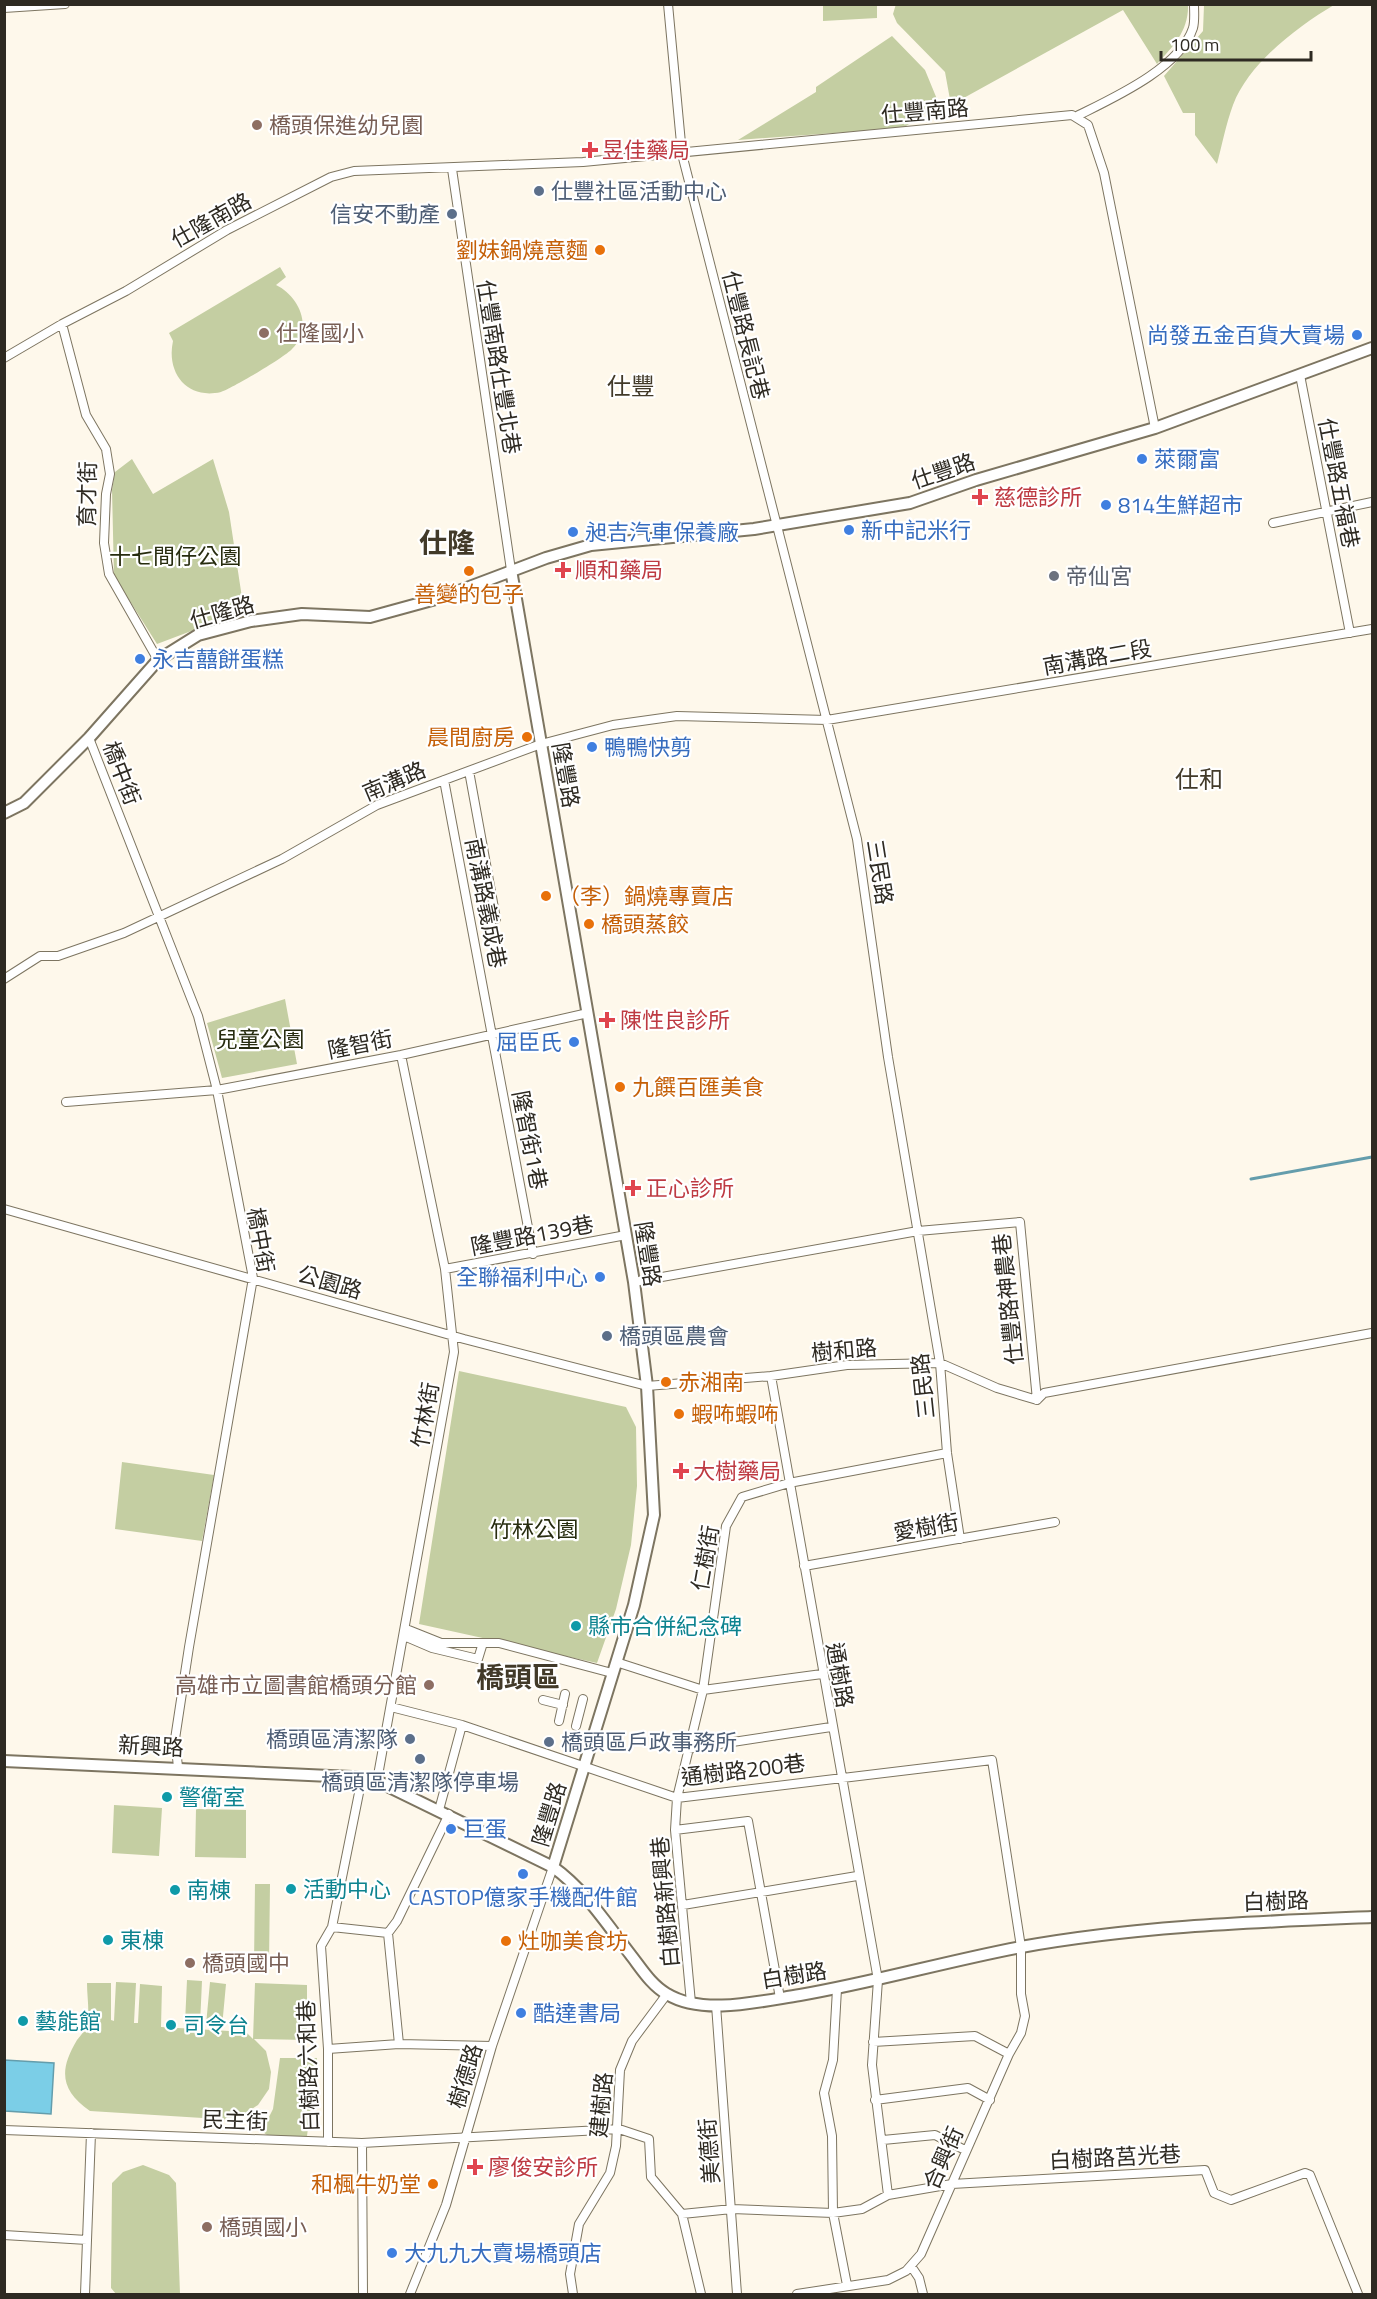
<svg xmlns="http://www.w3.org/2000/svg" width="1377" height="2299" font-family="'Titillium Web','Noto Sans TC',sans-serif">
<style>
.green{fill:#c4cea2}
.water{fill:#7bcee7;stroke:#649dac;stroke-width:1.5}
.lines{fill:none;stroke-linecap:round;stroke-linejoin:round}
.stream{stroke:#649dac;stroke-width:3}
.street-casing{stroke:#7d7561;stroke-width:10}
.secondary-casing{stroke:#7d7561;stroke-width:14}
.street{stroke:#fff;stroke-width:8}
.secondary{stroke:#fff;stroke-width:10}
.education-dot{fill:#8d6e63;stroke:#fff;stroke-width:2}
.health-dot{fill:#e0444e;stroke:#fff;stroke-width:2}
.service-dot{fill:#5c6f8a;stroke:#fff;stroke-width:2}
.food-dot{fill:#e8710a;stroke:#fff;stroke-width:2}
.shop-dot{fill:#3f7fe0;stroke:#fff;stroke-width:2}
.worship-dot{fill:#6b7280;stroke:#fff;stroke-width:2}
.culture-dot{fill:#0f9aa8;stroke:#fff;stroke-width:2}
.labels{text-anchor:middle;stroke-width:4.5;stroke-linejoin:round;paint-order:stroke}
.street-label{font-size:22px;fill:#2e2a22;stroke:#fff}
.education-label{font-size:22px;fill:#785e54;stroke:#fff;text-anchor:start}
.health-label{font-size:22px;fill:#be3a42;stroke:#fff;text-anchor:start}
.service-label{font-size:22px;fill:#4e5e75;stroke:#fff;text-anchor:start}
.food-label{font-size:22px;fill:#c56008;stroke:#fff;text-anchor:start}
.shop-label{font-size:22px;fill:#366cbe;stroke:#fff;text-anchor:start}
.park-label{font-size:22px;fill:#272c0f;stroke:#fff}
.worship-label{font-size:22px;fill:#5b616d;stroke:#fff;text-anchor:start}
.culture-label{font-size:22px;fill:#0d838f;stroke:#fff;text-anchor:start}
.neighbourhood-label{font-size:24px;fill:#423a29;stroke:#fff}
.district-label{font-size:28px;font-weight:bold;fill:#423a29;stroke:#fff}
</style>
<rect width="100%" height="100%" fill="#fef8eb"/>
<path class="green" d="M896,4H1188C1189,31 1173,46 1157,64L1123,10L951,105L945,72L897,23L893,14Z
M823,5H877V18L823,21Z
M1204,5H1334C1297,27 1249,63 1233,105C1226,124 1222,145 1217,164L1195,135V113H1183L1164,76L1203,31Z
M892,36L925,70L939,104L903,128L738,140L816,92V87Z
M280,267L286,277L276,285C299,296 314,328 292,349C285,357 231,389 221,392C187,400 166,373 173,341L169,333Z
M132,459L153,494L213,459L229,512L244,611L157,644L114,576L112,490L115,472Z
M285,999L297,1064L222,1078L207,1023Z
M459,1371L626,1407L636,1427L637,1486L631,1545L616,1609L597,1663L419,1624Z
M122,1462L214,1475L202,1541L115,1529Z
M114,1805L162,1808L159,1856L112,1853Z
M196,1809L246,1810V1858L195,1857Z
M255,1884H270L269,1963H254Z
M187,1980L202,1981L200,2024L185,2023Z
M116,1982L136,1983L134,2023H138L140,1984L162,1986L161,2027L246,2032L253,2039L255,1983L307,1985V2040L254,2039L266,2051L271,2072L269,2089L258,2105L235,2120L90,2111C60,2090 59,2070 77,2040C80,2036 86,2030 87,2026C90,2013 87,1997 87,1983H111V2020L114,2021Z
M210,1982L226,1984L222,2027L206,2025Z
M280,2058H317L307,2136C295,2139 272,2142 262,2131L273,2109Z
M143,2165L169,2175L176,2183L180,2294H116L111,2288L112,2183L123,2172Z"/>
<path class="water" d="M4,2060L54,2063L51,2114L5,2111Z"/>
<g class="lines">
<path class="stream" d="M1251,1179L1372,1157"/>
<defs>
<path id="street" d="M668,4L682,154L857,839L888,1057L940,1363L947,1453L960,1539
M4,8L65,4
M1077,116C1113,98 1180,68 1193,28C1195,21 1194,12 1194,4
M452,169L511,570
M62,324L86,415L106,449L110,474L106,494L104,543L109,574L158,660
M4,358L62,324L126,291L227,230L331,177L354,171L583,162L1072,115L1088,125L1104,173L1155,428
M1300,375L1350,633
M1273,523L1372,502
M89,738L198,1016L217,1090L253,1278L189,1647L175,1739L178,1767
M469,771L496,919
M444,780L533,1254
M4,979L40,956H58L124,933L282,859L377,805L541,744L613,725L677,716L827,720L1372,629
M66,1102L217,1090L401,1055L588,1013
M4,1209L464,1339L647,1386L771,1376L847,1365L940,1363L997,1388L1037,1400
M445,1269L626,1235
M634,1282L918,1231L1020,1222L1037,1400
M771,1376L878,1980L872,2065L888,2195
M1037,1400L1044,1393L1372,1333
M804,1566L1055,1522
M406,1629L441,1643H499L612,1673
M404,1636L432,1648L478,1659L482,1646
M616,1662L703,1690L822,1674
M543,1700L563,1705
M391,1707L462,1725L677,1798L992,1760L1021,1947V1994L1025,2016L1021,2033L1009,2054L921,2254L906,2271L888,2280L797,2294
M559,1721L565,1694
M576,1726L583,1699
M687,1749L831,1727
M377,1781L454,1352L445,1269L401,1055
M439,1810L462,1725
M675,1830L748,1821L780,1998
M683,1905L857,1876
M332,1927L388,1933
M837,1989L833,2060L824,2093L832,2136L833,2213L847,2285
M691,2003L675,1830L677,1798L703,1690L726,1526L742,1497L789,1483L947,1453
M716,2005L737,2294
M873,2042L975,2036L1009,2054
M399,2044L388,1933L397,1921L449,1814
M328,2049L399,2044L492,2046
M875,2100L968,2088L990,2100
M4,2130L362,2143L619,2129L649,2139L651,2177L682,2214L701,2294
M883,2140L935,2135L965,2150
M328,2142V2049L321,1946L332,1927L362,1778
M362,2143L363,2294
M682,2214L732,2209L833,2213L862,2209L888,2195L952,2184L1205,2170L1214,2193L1231,2200L1305,2173L1310,2175L1358,2294
M4,2235L87,2240
M911,2266L919,2278L923,2294
M85,2294L91,2133
M410,2294L446,2205L492,2046L553,1867
M573,2294L570,2274L579,2224L610,2173L616,2146L620,2070L632,2041L667,1994"/>
<path id="secondary" d="M511,570L634,1282L647,1386L654,1515L634,1605L553,1867
M4,813L24,803L89,738L158,660L198,635L251,621L302,614L370,617L443,597L546,558L591,545L754,529L910,503L976,480L1155,428L1372,348
M4,1761L352,1777L377,1781L553,1867C585,1890 606,1923 630,1954C641,1968 651,1985 667,1994C703,2016 761,2001 800,1995C875,1982 947,1961 1021,1947C1137,1926 1255,1922 1372,1917"/>
</defs>
<use href="#street" class="street-casing"/>
<use href="#secondary" class="secondary-casing"/>
<use href="#street" class="street"/>
<use href="#secondary" class="secondary"/>
</g>
<g class="education-dot">
<circle cx="257" cy="125" r="6"/>
<circle cx="264" cy="333" r="6"/>
<circle cx="429" cy="1685" r="6"/>
<circle cx="190" cy="1963" r="6"/>
<circle cx="207" cy="2227" r="6"/>
</g>
<g class="health-dot">
<path d="M587 141h6v6h6v6h-6v6h-6v-6h-6v-6h6z"/>
<path d="M977 488h6v6h6v6h-6v6h-6v-6h-6v-6h6z"/>
<path d="M560 561h6v6h6v6h-6v6h-6v-6h-6v-6h6z"/>
<path d="M604 1011h6v6h6v6h-6v6h-6v-6h-6v-6h6z"/>
<path d="M630 1179h6v6h6v6h-6v6h-6v-6h-6v-6h6z"/>
<path d="M678 1462h6v6h6v6h-6v6h-6v-6h-6v-6h6z"/>
<path d="M472 2158h6v6h6v6h-6v6h-6v-6h-6v-6h6z"/>
</g>
<g class="service-dot">
<circle cx="539" cy="191" r="6"/>
<circle cx="452" cy="214" r="6"/>
<circle cx="607" cy="1336" r="6"/>
<circle cx="410" cy="1739" r="6"/>
<circle cx="549" cy="1742" r="6"/>
<circle cx="420" cy="1759" r="6"/>
</g>
<g class="food-dot">
<circle cx="600" cy="250" r="6"/>
<circle cx="469" cy="571" r="6"/>
<circle cx="527" cy="737" r="6"/>
<circle cx="546" cy="896" r="6"/>
<circle cx="589" cy="924" r="6"/>
<circle cx="620" cy="1087" r="6"/>
<circle cx="666" cy="1382" r="6"/>
<circle cx="679" cy="1414" r="6"/>
<circle cx="506" cy="1941" r="6"/>
<circle cx="433" cy="2184" r="6"/>
</g>
<g class="shop-dot">
<circle cx="1357" cy="335" r="6"/>
<circle cx="1142" cy="459" r="6"/>
<circle cx="1106" cy="505" r="6"/>
<circle cx="849" cy="530" r="6"/>
<circle cx="573" cy="532" r="6"/>
<circle cx="140" cy="659" r="6"/>
<circle cx="592" cy="747" r="6"/>
<circle cx="574" cy="1042" r="6"/>
<circle cx="600" cy="1277" r="6"/>
<circle cx="451" cy="1829" r="6"/>
<circle cx="523" cy="1874" r="6"/>
<circle cx="521" cy="2013" r="6"/>
<circle cx="392" cy="2253" r="6"/>
</g>
<circle class="worship-dot" cx="1054" cy="576" r="6"/>
<g class="culture-dot">
<circle cx="576" cy="1626" r="6"/>
<circle cx="167" cy="1797" r="6"/>
<circle cx="291" cy="1889" r="6"/>
<circle cx="175" cy="1890" r="6"/>
<circle cx="108" cy="1940" r="6"/>
<circle cx="23" cy="2021" r="6"/>
<circle cx="171" cy="2025" r="6"/>
</g>
<g class="labels">
<g class="street-label">
<text transform="translate(925 111) rotate(-5)" y="8">仕豐南路</text>
<text transform="translate(211 220) rotate(-29)" y="8">仕隆南路</text>
<text transform="translate(746 335) rotate(76)" y="8">仕豐路長記巷</text>
<text transform="translate(499 367) rotate(81)" y="8">仕豐南路仕豐北巷</text>
<text transform="translate(943 471) rotate(-19)" y="8">仕豐路</text>
<text transform="translate(1339 483) rotate(79)" y="8">仕豐路五福巷</text>
<text transform="translate(87 494) rotate(-89)" y="8">育才街</text>
<text transform="translate(222 612) rotate(-16)" y="8">仕隆路</text>
<text transform="translate(1097 657) rotate(-10)" y="8">南溝路二段</text>
<text transform="translate(122 773) rotate(69)" y="8">橋中街</text>
<text transform="translate(566 775) rotate(80)" y="8">隆豐路</text>
<text transform="translate(394 781) rotate(-23)" y="8">南溝路</text>
<text transform="translate(880 872) rotate(81)" y="8">三民路</text>
<text transform="translate(486 903) rotate(79)" y="8">南溝路義成巷</text>
<text transform="translate(360 1044) rotate(-11)" y="8">隆智街</text>
<text transform="translate(530 1140) rotate(79)" y="8">隆智街1巷</text>
<text transform="translate(532 1235) rotate(-11)" y="8">隆豐路139巷</text>
<text transform="translate(261 1240) rotate(80)" y="8">橋中街</text>
<text transform="translate(648 1254) rotate(81)" y="8">隆豐路</text>
<text transform="translate(330 1282) rotate(16)" y="8">公園路</text>
<text transform="translate(1008 1299) rotate(-96)" y="8">仕豐路神農巷</text>
<text transform="translate(844 1350) rotate(-5)" y="8">樹和路</text>
<text transform="translate(923 1386) rotate(-96)" y="8">三民路</text>
<text transform="translate(425 1415) rotate(-80)" y="8">竹林街</text>
<text transform="translate(926 1527) rotate(-10)" y="8">愛樹街</text>
<text transform="translate(705 1558) rotate(-80)" y="8">仁樹街</text>
<text transform="translate(840 1675) rotate(80)" y="8">通樹路</text>
<text transform="translate(151 1746) rotate(3)" y="8">新興路</text>
<text transform="translate(743 1770) rotate(-7)" y="8">通樹路200巷</text>
<text transform="translate(549 1814) rotate(-73)" y="8">隆豐路</text>
<text transform="translate(1276 1901) rotate(-2)" y="8">白樹路</text>
<text transform="translate(665 1902) rotate(-95)" y="8">白樹路新興巷</text>
<text transform="translate(794 1975) rotate(-9)" y="8">白樹路</text>
<text transform="translate(308 2066) rotate(-92)" y="8">白樹路六和巷</text>
<text transform="translate(465 2076) rotate(-73)" y="8">樹德路</text>
<text transform="translate(601 2105) rotate(-85)" y="8">建樹路</text>
<text transform="translate(235 2120) rotate(2)" y="8">民主街</text>
<text transform="translate(709 2151) rotate(-94)" y="8">美德街</text>
<text transform="translate(1115 2157) rotate(-3)" y="8">白樹路莒光巷</text>
<text transform="translate(943 2158) rotate(-66)" y="8">合興街</text>
</g>
<g class="education-label">
<text x="269" y="133">橋頭保進幼兒園</text>
<text x="276" y="341">仕隆國小</text>
<text x="417" y="1693" text-anchor="end">高雄市立圖書館橋頭分館</text>
<text x="202" y="1971">橋頭國中</text>
<text x="219" y="2235">橋頭國小</text>
</g>
<g class="health-label">
<text x="602" y="158">昱佳藥局</text>
<text x="994" y="505">慈德診所</text>
<text x="575" y="578">順和藥局</text>
<text x="620" y="1028">陳性良診所</text>
<text x="646" y="1196">正心診所</text>
<text x="693" y="1479">大樹藥局</text>
<text x="488" y="2175">廖俊安診所</text>
</g>
<g class="service-label">
<text x="551" y="199">仕豐社區活動中心</text>
<text x="440" y="222" text-anchor="end">信安不動產</text>
<text x="619" y="1344">橋頭區農會</text>
<text x="398" y="1747" text-anchor="end">橋頭區清潔隊</text>
<text x="561" y="1750">橋頭區戶政事務所</text>
<text x="420" y="1790" text-anchor="middle">橋頭區清潔隊停車場</text>
</g>
<g class="food-label">
<text x="588" y="258" text-anchor="end">劉妹鍋燒意麵</text>
<text x="469" y="602" text-anchor="middle">善變的包子</text>
<text x="515" y="745" text-anchor="end">晨間廚房</text>
<text x="558" y="904">（李）鍋燒專賣店</text>
<text x="601" y="932">橋頭蒸餃</text>
<text x="632" y="1095">九饌百匯美食</text>
<text x="678" y="1390">赤湘南</text>
<text x="691" y="1422">蝦咘蝦咘</text>
<text x="518" y="1949">灶咖美食坊</text>
<text x="421" y="2192" text-anchor="end">和楓牛奶堂</text>
</g>
<g class="shop-label">
<text x="1345" y="343" text-anchor="end">尚發五金百貨大賣場</text>
<text x="1154" y="467">萊爾富</text>
<text x="1118" y="513">814生鮮超市</text>
<text x="861" y="538">新中記米行</text>
<text x="585" y="540">昶吉汽車保養廠</text>
<text x="152" y="667">永吉囍餅蛋糕</text>
<text x="604" y="755">鴨鴨快剪</text>
<text x="562" y="1050" text-anchor="end">屈臣氏</text>
<text x="588" y="1285" text-anchor="end">全聯福利中心</text>
<text x="463" y="1837">巨蛋</text>
<text x="523" y="1905" text-anchor="middle">CASTOP億家手機配件館</text>
<text x="533" y="2021">酷達書局</text>
<text x="404" y="2261">大九九大賣場橋頭店</text>
</g>
<g class="park-label">
<text x="175" y="564">十七間仔公園</text>
<text x="260" y="1047">兒童公園</text>
<text x="534" y="1537">竹林公園</text>
</g>
<g class="worship-label">
<text x="1066" y="584">帝仙宮</text>
</g>
<g class="culture-label">
<text x="588" y="1634">縣市合併紀念碑</text>
<text x="179" y="1805">警衛室</text>
<text x="303" y="1897">活動中心</text>
<text x="187" y="1898">南棟</text>
<text x="120" y="1948">東棟</text>
<text x="35" y="2029">藝能館</text>
<text x="183" y="2033">司令台</text>
</g>
<g class="neighbourhood-label">
<text x="631" y="395">仕豐</text>
<text x="1199" y="788">仕和</text>
</g>
<g class="district-label">
<text x="447" y="553">仕隆</text>
<text x="518" y="1687">橋頭區</text>
</g>
</g>
<rect width="1377" height="2299" fill="none" stroke="#2e2a22" stroke-width="12"/>
<path d="M1161 51v9h150v-9" fill="none" stroke="#2e2a22" stroke-width="3"/>
<text x="1170" y="51" font-size="18" fill="#2e2a22" stroke="#ffffff" stroke-width="4.5" paint-order="stroke">100 m</text>
</svg>
